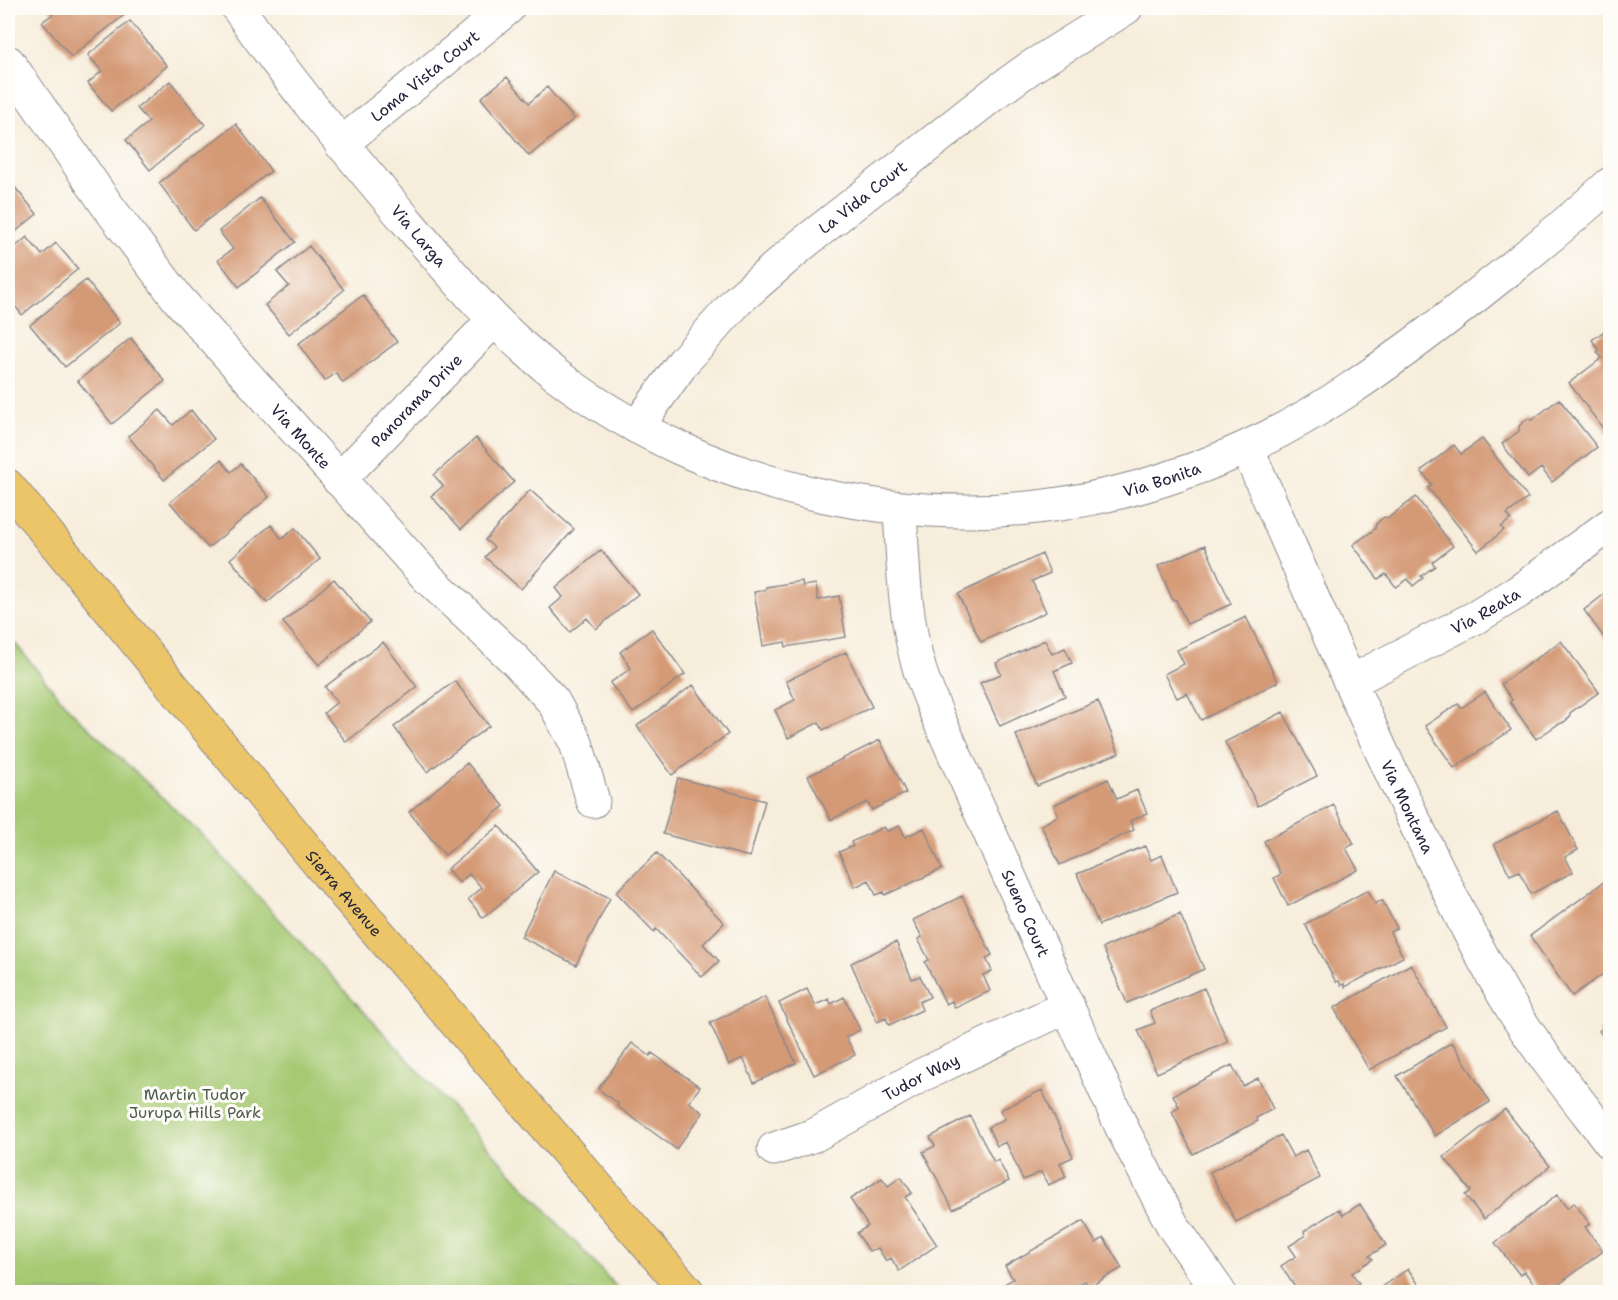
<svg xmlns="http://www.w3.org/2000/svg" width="1618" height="1300" font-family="'Shantell Sans',sans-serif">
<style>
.green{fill:#a6c972;stroke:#647656;stroke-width:1.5}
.building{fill:#d49975}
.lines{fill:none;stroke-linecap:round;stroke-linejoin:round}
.minor-casing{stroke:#8c888b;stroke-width:35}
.major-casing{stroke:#8c888b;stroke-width:35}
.minor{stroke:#fff;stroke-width:33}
.major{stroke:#edc569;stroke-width:33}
.labels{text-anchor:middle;stroke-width:6;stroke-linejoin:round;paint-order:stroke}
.street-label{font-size:16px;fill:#22223b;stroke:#fdfcf7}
.park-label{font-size:16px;fill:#505c4e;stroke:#fdfcf7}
</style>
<rect width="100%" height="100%" fill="#fdfcf7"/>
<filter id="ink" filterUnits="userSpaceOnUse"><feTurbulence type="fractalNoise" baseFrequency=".0167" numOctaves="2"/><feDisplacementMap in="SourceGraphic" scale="12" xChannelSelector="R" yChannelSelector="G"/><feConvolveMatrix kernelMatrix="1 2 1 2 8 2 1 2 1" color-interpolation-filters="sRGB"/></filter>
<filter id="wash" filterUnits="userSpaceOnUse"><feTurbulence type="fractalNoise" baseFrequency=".008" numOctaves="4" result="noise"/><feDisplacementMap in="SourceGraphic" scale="24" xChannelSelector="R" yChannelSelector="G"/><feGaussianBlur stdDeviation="1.35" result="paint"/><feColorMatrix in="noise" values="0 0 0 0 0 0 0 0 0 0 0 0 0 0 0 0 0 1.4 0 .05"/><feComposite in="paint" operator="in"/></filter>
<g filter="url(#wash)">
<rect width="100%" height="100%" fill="#f7eddb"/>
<path class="green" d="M8,635L70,710L204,837L621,1292H8Z"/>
<g id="blocks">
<path class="building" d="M48,8H133L71,57L42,22L53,14Z
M130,21L167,66L111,111L88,83L102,71L88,55Z
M507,77L529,103L547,87L574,119L529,156L481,98Z
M170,81L205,125L150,170L126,140L149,122L137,108Z
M236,124L271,171L194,230L159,183Z
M8,179L37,214L8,238Z
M260,198L295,242L239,287L218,260L233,249L219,231Z
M27,237L42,255L56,243L78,269L22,315L8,297V253Z
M309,246L344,290L289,334L265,305L289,286L277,272Z
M86,280L120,323L65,367L30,325Z
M363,295L397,342L343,383L336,373L325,381L298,344Z
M1610,327V438L1569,383L1602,358L1597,352L1599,350L1592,340Z
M131,338L165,381L112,424L78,381Z
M1559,399L1597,447L1552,482L1541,468L1528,478L1502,444L1519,431V426L1527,419L1532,420Z
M160,410L173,425L191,410L214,439L164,480L128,436Z
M476,438L514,482L461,529L431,496L443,486L434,475Z
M1482,439L1528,498L1507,514L1511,519L1501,527L1504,530L1478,551L1428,488L1432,485L1421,471L1454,445L1461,454Z
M221,460L231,472L241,464L269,497L208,548L170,502Z
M530,490L574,529L521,589L485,557L494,547L485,540Z
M1416,497L1453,546L1432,562L1435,566L1421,576L1423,578L1413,586L1408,579L1396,587L1386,574L1378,579L1353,545L1375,529L1376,524L1384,517L1388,518Z
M271,525L282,539L295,528L320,559L267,603L230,559Z
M1205,545L1231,604L1187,624L1176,600L1173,601L1158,566Z
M601,550L638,594L596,629L587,618L570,632L550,608L563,597L556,588Z
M1042,554L1050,573L1032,581L1046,612L981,642L958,594Z
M334,579L370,622L319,665L283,622Z
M802,581L803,586L816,584L818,600L839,596L846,637L786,647L785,642L763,646L754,592L765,590L766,587Z
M1610,590V646L1584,610Z
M1246,617L1278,682L1201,720L1187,693L1177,698L1164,674L1184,664L1177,650Z
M652,629L685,674L633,713L610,683L631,668L620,652Z
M1045,640L1052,654L1065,648L1072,663L1054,671L1065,696L1000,726L980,683L1001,674L996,663Z
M1561,641L1599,692L1570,713L1569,718L1564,722L1557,725L1536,739L1510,702L1512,700L1501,684Z
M383,642L417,687L346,742L324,713L337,702L325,687Z
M846,652L872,707L823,730L819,722L788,738L775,710L795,700L786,681Z
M455,681L489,726L427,772L394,727Z
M693,685L728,734L672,775L637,726Z
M1485,692L1511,730L1454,768L1425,726L1458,704L1461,708Z
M1098,701L1119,753L1037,786L1016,735Z
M1283,712L1317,776L1258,806L1225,742Z
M880,740L906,793L872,810L867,802L831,820L808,776Z
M467,763L504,806L445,855L409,812Z
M678,778L765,801L750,857L663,834Z
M1108,779L1117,799L1137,790L1147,813L1130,821L1134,830L1060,865L1041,825L1058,816L1054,805Z
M1334,805L1354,844L1346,848L1358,870L1288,906L1274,878L1281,874L1264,841Z
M1558,811L1578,850L1565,857L1573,872L1531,894L1519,871L1510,875L1494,844Z
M499,826L538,872L483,918L468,899L482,888L469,874L459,883L447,869Z
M900,826L905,837L924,828L942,869L885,895L884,892L876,895L869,880L855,887L839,852L853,846L851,842L884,827L887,831Z
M1145,846L1151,860L1162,855L1177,892L1099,925L1077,874Z
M657,853L724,923L703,944L719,961L702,977L656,929L654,932L616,892Z
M554,871L610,898L576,965L521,937Z
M1608,879L1610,883V969L1572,996L1530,936Z
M1368,890L1375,904L1382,900L1397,928L1390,932L1403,957L1345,987L1344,984L1341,985L1339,981L1336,982L1305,924Z
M962,896L992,955L986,958L992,971L983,975L990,991L955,1008L952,1001L946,1004L925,962L929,960L918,939L922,937L913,920Z
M1180,914L1204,969L1127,1003L1103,948Z
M896,942L912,979L920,976L930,997L919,1002L922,1010L889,1025L886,1018L877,1022L851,963Z
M1411,964L1446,1027L1369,1070L1334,1008Z
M1204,988L1228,1042L1157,1073L1138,1030L1155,1023L1150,1011Z
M807,989L815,1005L829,999L831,1004L844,997L860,1030L846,1037L855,1055L814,1075L779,1003Z
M765,997L796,1063L754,1083L743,1058L729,1065L710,1023Z
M1610,1022V1046L1599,1031Z
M1452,1042L1490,1102L1435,1136L1397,1076Z
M632,1043L650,1056L652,1053L700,1087L689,1102L703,1113L676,1149L617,1106L618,1103L598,1089Z
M1232,1065L1243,1086L1258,1078L1273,1109L1256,1118L1258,1121L1193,1154L1172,1112L1179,1107L1173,1095Z
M1042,1090L1073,1157L1060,1163L1066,1177L1048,1185L1041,1172L1023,1180L1006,1142L997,1146L988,1127L1005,1119L1000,1110Z
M1505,1109L1550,1166L1484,1219L1465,1195L1471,1191L1444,1157Z
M970,1116L994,1162L998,1160L1009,1181L953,1209L923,1152L935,1146L930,1137Z
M1281,1135L1293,1157L1306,1150L1320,1178L1236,1222L1210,1172Z
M901,1177L912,1193L905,1197L937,1245L899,1271L891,1258L886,1261L878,1248L869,1251L857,1233L868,1226L850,1199L882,1178L888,1186Z
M1557,1195L1567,1208L1574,1203L1590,1224L1585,1227L1603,1251L1554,1288L1552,1285L1543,1292H1540L1524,1271L1520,1275L1495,1243Z
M1360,1204L1386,1245L1369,1256L1373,1259L1352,1273L1359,1283L1345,1292H1325L1323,1290L1319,1292H1298L1281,1266L1296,1256L1289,1246L1305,1236L1304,1231L1339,1209L1343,1215Z
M1083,1221L1096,1243L1104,1238L1122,1268L1089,1287L1085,1281L1065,1292H991L1013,1279L1005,1266Z
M1408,1269L1424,1292H1374Z"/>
</g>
</g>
<g filter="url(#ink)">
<use href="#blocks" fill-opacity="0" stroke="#8c888b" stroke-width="1.5"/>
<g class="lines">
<defs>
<g id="minor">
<path id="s1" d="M238,8C286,77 339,141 393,205C444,265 493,326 555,374C633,433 725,474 820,495C968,527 1107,511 1245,448C1319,415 1385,366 1449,317C1504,274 1559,231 1610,184"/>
<path id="s2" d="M8,62L107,205L178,299L428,578L515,660L553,701L576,743L593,801"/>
<path id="s3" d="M341,144L508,8"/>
<path id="s4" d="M637,427L684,361L738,300L800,246L995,93L1031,67L1126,8"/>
<path id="s5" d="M1247,448C1304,578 1360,709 1422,837C1451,896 1479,955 1513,1010C1542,1056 1577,1099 1610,1142"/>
<path id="s6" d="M339,480L493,321"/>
<path id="s7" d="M900,509C903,563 904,619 920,671C925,686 931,700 937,715L1123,1130L1173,1226L1219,1292"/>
<path id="s8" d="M1350,682L1478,616L1518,592L1610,525"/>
<path id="s9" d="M774,1149L815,1135L922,1075L1068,1006"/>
</g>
<g id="major">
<path id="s10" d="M8,486L319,864L688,1292"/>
</g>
</defs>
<use href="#minor" class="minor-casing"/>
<use href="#major" class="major-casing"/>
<use href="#minor" class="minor"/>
<use href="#major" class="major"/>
</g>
</g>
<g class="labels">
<g class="street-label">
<text dy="6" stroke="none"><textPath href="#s3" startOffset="108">Loma Vista Court</textPath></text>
<text dy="6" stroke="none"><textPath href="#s4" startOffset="324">La Vida Court</textPath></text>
<text dy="6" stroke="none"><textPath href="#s1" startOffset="291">Via Larga</textPath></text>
<text dy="6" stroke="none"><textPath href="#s6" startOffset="111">Panorama Drive</textPath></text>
<text dy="6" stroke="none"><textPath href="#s2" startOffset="476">Via Monte</textPath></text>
<text dy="6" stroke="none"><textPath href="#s1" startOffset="1125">Via Bonita</textPath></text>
<text dy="6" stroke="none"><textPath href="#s8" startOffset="153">Via Reata</textPath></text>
<text dy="6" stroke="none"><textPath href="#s5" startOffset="393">Via Montana</textPath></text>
<text dy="6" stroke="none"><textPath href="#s10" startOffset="528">Sierra Avenue</textPath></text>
<text dy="6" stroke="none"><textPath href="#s7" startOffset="428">Sueno Court</textPath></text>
<text dy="6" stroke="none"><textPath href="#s9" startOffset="164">Tudor Way</textPath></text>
</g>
<g class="park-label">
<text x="195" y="1100">Martin Tudor<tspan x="195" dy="18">Jurupa Hills Park</tspan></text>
</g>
</g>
<rect width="1618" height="1300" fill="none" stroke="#fdfcf7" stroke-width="30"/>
</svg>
